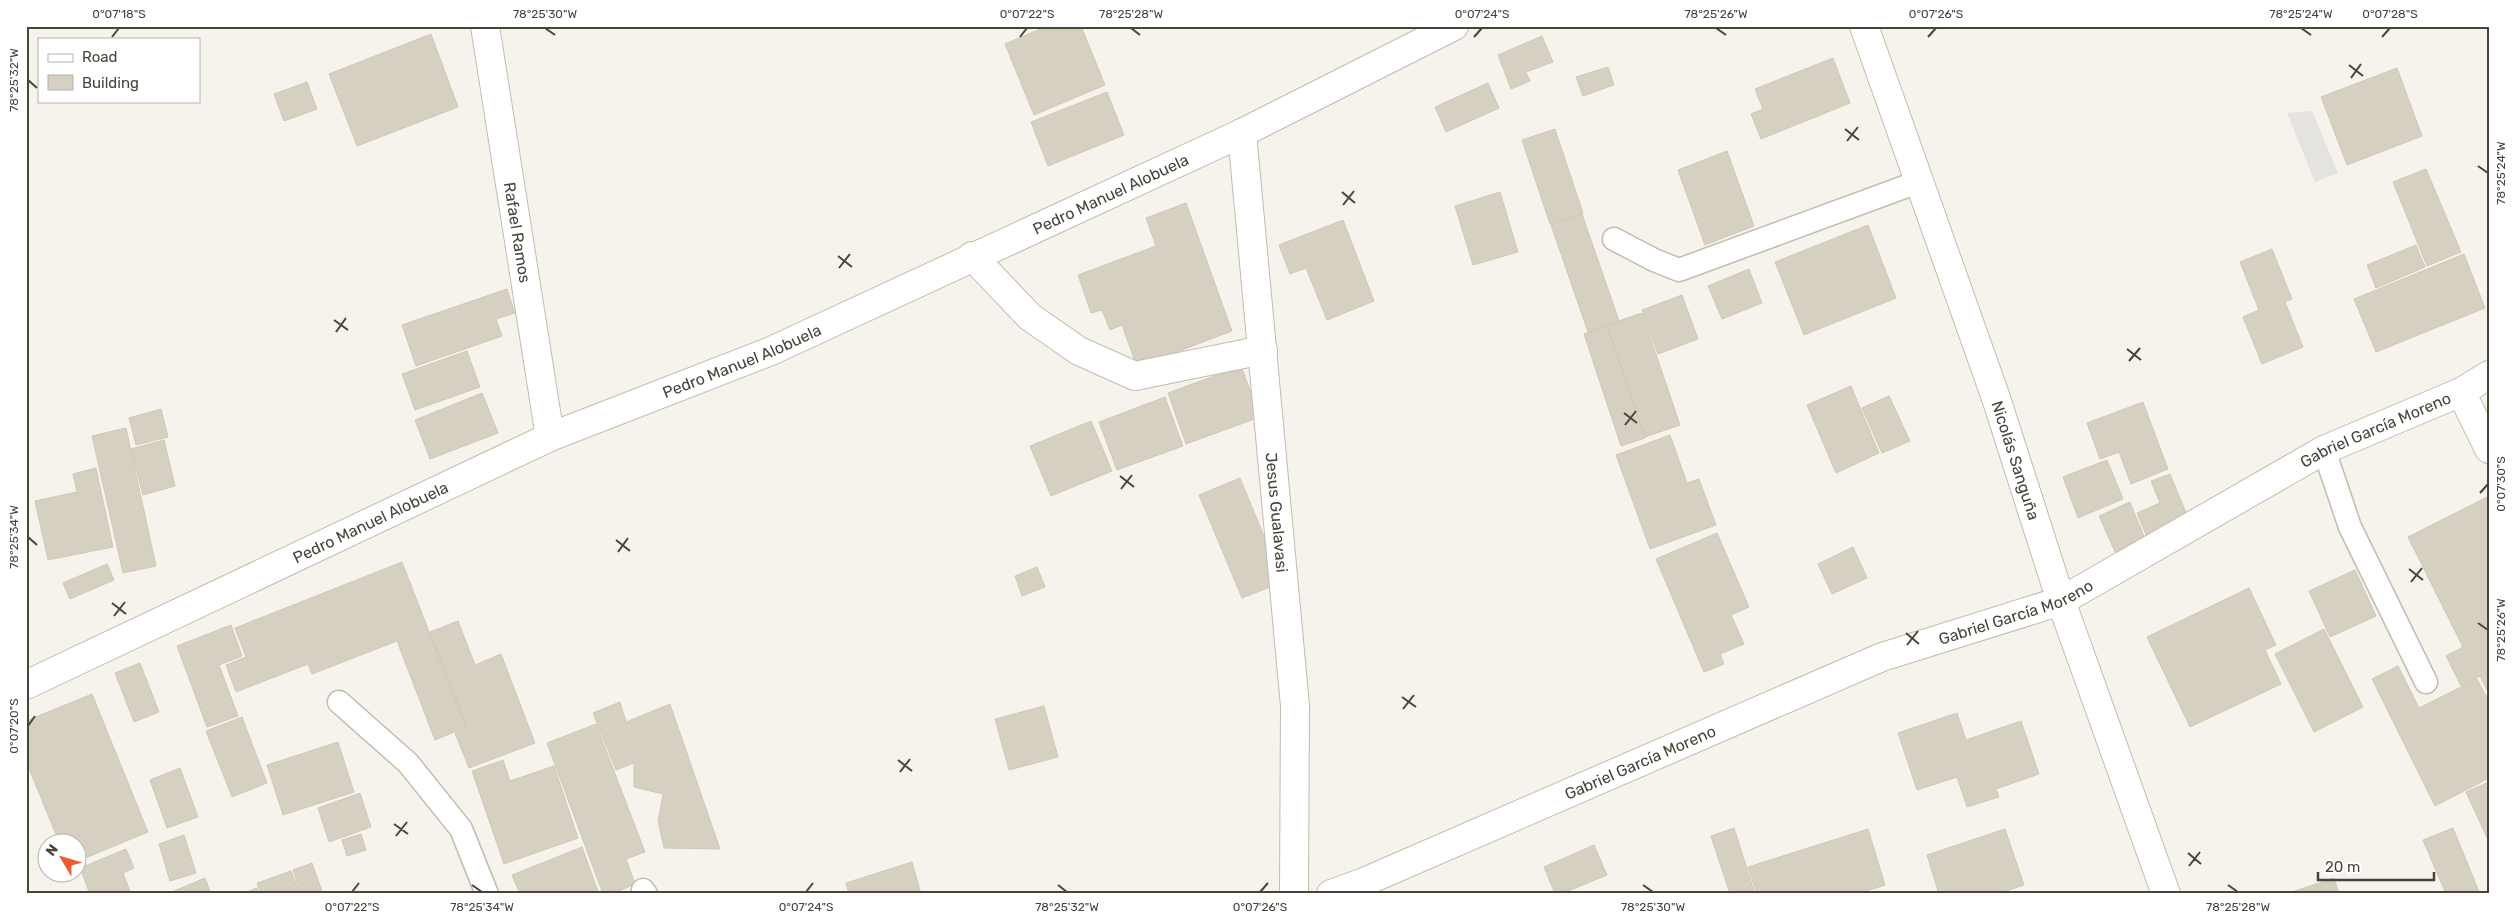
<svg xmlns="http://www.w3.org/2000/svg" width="2515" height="920" font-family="Rubik,sans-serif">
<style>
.parking{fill:#e4e3df}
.building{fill:#d6d0c2;stroke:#d0c8b5}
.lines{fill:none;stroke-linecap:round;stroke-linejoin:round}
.service-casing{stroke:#c0bcaf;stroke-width:25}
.minor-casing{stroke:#c0bcaf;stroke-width:30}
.tertiary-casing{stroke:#c0bcaf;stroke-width:30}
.service{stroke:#fff;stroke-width:22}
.minor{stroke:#fff;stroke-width:28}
.tertiary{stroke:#fff;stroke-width:28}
.ticks{fill:none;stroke:#49443a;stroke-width:2}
.labels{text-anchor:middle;stroke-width:4;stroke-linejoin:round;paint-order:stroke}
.street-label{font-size:16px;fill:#49443a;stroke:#fff}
.neatline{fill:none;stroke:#49443a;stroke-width:2}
.ticks-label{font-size:12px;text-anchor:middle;fill:#49443a}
</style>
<rect width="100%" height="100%" fill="#f5f3ec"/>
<path class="parking" d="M2312,111L2338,173L2315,182L2287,113Z"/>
<path class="building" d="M1047,26H1081L1105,85L1034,115L1005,44Z
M431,34L458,107L357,146L329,74Z
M1542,36L1553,62L1526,72L1530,81L1511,89L1498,55Z
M1833,58L1850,103L1761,139L1751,114L1763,109L1755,89Z
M1608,67L1614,85L1583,96L1576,77Z
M2397,68L2422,136L2347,165L2321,97Z
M307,82L317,109L284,121L274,94Z
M1488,83L1499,108L1446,132L1435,107Z
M1107,92L1124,135L1048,166L1031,122Z
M1555,129L1583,213L1550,224L1522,140Z
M1727,151L1754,226L1705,245L1678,170Z
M2426,169L2461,252L2427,266L2393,182Z
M1500,192L1518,252L1473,265L1455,206Z
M1186,203L1232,331L1137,367L1122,325L1110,330L1102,310L1091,313L1078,275L1156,246L1146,218Z
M1582,214L1619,321L1588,332L1551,225Z
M1343,220L1374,301L1327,320L1306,268L1290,274L1279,245Z
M1868,225L1896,298L1804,335L1775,262Z
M2416,245L2425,267L2376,288L2367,265Z
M2272,249L2292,299L2285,302L2303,347L2262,364L2243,317L2259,310L2240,262Z
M2464,254L2485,308L2376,352L2354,299Z
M1749,269L1762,303L1722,319L1708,286Z
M507,289L515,313L496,319L502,336L416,366L402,325Z
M1682,295L1698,339L1658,354L1642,310Z
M1642,313L1680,425L1645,437L1607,325Z
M1607,326L1645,438L1621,446L1584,334Z
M467,351L480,387L415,410L402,374Z
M1241,366L1260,417L1186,444L1168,393Z
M1851,386L1879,453L1836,473L1807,405Z
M482,393L498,433L430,459L415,420Z
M1889,396L1910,441L1882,453L1862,408Z
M1165,397L1183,446L1117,470L1099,422Z
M2143,402L2168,469L2131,484L2119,452L2100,459L2087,423Z
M161,409L168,437L136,445L129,418Z
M1091,421L1112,471L1051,496L1030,446Z
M126,428L156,566L123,573L92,436Z
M1670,435L1687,483L1699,479L1716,525L1650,549L1616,455Z
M164,440L175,486L143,495L131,449Z
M2107,460L2123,499L2078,518L2063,477Z
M96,468L113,547L48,560L35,501L77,492L73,474Z
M2170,474L2189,520L2147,537L2137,513L2160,503L2151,481Z
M1240,478L1283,582L1242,598L1199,495Z
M2489,496V694L2480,676L2461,686L2446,656L2463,647L2408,537Z
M2130,502L2145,539L2115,552L2099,516Z
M1717,533L1749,607L1731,615L1744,644L1720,654L1724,664L1704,672L1656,559Z
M1853,547L1867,578L1832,594L1818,564Z
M402,562L466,727L435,740L397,641L312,674L308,664L236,692L226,665L246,657L235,628Z
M107,564L114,580L70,599L63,583Z
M1037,567L1045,587L1022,596L1015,576Z
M2355,570L2376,616L2330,637L2309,591Z
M2249,588L2276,645L2265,650L2281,684L2190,727L2147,637Z
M458,621L475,665L501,654L535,743L469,768L455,733L467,728L430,632Z
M231,625L242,656L219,665L238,716L207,727L177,646Z
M2324,629L2363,707L2314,732L2275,654Z
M140,663L159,712L134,722L115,673Z
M2398,666L2419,708L2477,679L2489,702V778L2435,806L2372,679Z
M92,694L148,832L78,861V842H59L26,761V721Z
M620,702L626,722L670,704L720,849L664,848L658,821L663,794L634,787V763L616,770L593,713Z
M1044,706L1058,757L1009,770L995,719Z
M1957,713L1966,740L2021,721L2039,774L1996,789L1999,797L1967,807L1957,777L1917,790L1898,733Z
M242,717L267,783L232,797L206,731Z
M596,724L645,852L626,859L635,884L612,894H603L547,743Z
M338,742L354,792L283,815L267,765Z
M503,760L510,781L554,766L578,838L504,864L472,771Z
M180,768L198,817L167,828L150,780Z
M2489,782V842L2466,792Z
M360,793L371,827L329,842L318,808Z
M1734,828L1755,894H1730L1711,836Z
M2453,828L2480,894H2446L2423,840Z
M1868,829L1885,885L1857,894H1757L1748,867Z
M2005,829L2024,885L1997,894H1939L1927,855Z
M361,834L366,850L347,856L342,840Z
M184,835L196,873L170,881L159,844Z
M1594,845L1607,875L1561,894H1555L1544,867Z
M582,847L599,894H520L512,875Z
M126,849L134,868L123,873L131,894H90L80,868Z
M912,862L921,894H849L846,883Z
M312,863L323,894H301L293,870Z
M291,871L300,894H261L257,883Z
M205,878L211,894H167Z
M2334,878L2339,894H2286Z
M257,888L259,894H241Z"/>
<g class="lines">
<defs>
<path id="service" d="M1614,239L1654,260L1679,270L1918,182
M2324,450L2350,527L2426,682
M339,702L408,763L461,829L487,894
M643,890L646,894"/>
<g id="minor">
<path id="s1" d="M485,26L550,437"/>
<path id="s2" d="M1864,26L1996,398L2061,601L2166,894"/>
<path id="s3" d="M1242,133L1295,706L1294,894"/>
<path d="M972,256L1030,317L1079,351L1135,376L1263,350"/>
<path d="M2461,392L2489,449"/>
<path id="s4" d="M26,685L550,437L771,351L1242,133L1454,26"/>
</g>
<g id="tertiary">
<path id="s5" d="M1331,894L1364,882L1882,657L2061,601L2324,450L2461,392L2489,375"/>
</g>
</defs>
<use href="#service" class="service-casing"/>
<use href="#minor" class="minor-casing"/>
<use href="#tertiary" class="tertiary-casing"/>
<use href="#service" class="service"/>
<use href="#minor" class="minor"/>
<use href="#tertiary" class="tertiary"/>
</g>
<path class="ticks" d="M545,28L555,35M1131,28L1140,35M1716,28L1726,35M2301,28L2311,35M112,37L119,28M1020,37L1027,28M1474,37L1482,28M1928,37L1936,28M2382,37L2390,28M2349,65L2363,76M2351,78L2361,64M28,80L37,88M1845,129L1859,140M1847,141L1858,127M2478,166L2488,173M1342,192L1355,203M1343,205L1354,191M838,256L852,267M839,268L850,254M334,320L348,330M336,332L346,318M2127,349L2141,360M2129,361L2140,348M1624,413L1637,423M1625,425L1636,411M1120,476L1134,487M1121,489L1132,475M2480,493L2488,484M28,537L37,545M616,540L630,551M618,552L628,538M2409,569L2423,580M2411,582L2422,568M112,603L126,614M114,616L125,602M2478,623L2488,630M1906,633L1919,644M1907,645L1918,631M1402,697L1416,707M1403,709L1414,695M28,726L35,716M898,760L912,771M900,772L910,759M394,824L408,834M396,836L407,822M2188,853L2201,864M2189,866L2200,852M472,885L482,892M1058,885L1067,892M1643,885L1653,892M2228,885L2238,892M352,892L359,883M806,892L813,883M1260,892L1268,883"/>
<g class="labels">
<g class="street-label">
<text dy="6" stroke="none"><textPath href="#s4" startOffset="1191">Pedro Manuel Alobuela</textPath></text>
<text dy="6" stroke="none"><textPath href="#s1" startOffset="209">Rafael Ramos</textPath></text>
<text dy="6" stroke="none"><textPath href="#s4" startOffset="786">Pedro Manuel Alobuela</textPath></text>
<text dy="6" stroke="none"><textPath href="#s5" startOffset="1146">Gabriel García Moreno</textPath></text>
<text dy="6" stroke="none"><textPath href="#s2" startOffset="460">Nicolás Sanguña</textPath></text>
<text dy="6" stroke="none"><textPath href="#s3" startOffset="381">Jesus Gualavasi</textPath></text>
<text dy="6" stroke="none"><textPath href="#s4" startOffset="381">Pedro Manuel Alobuela</textPath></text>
<text dy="6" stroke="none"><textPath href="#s5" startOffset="741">Gabriel García Moreno</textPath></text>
<text dy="6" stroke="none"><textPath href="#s5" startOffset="336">Gabriel García Moreno</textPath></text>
</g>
</g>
<rect width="2515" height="920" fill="none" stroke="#ffffff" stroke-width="55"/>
<rect x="38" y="38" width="162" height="65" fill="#ffffff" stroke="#b6b4b0"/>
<rect x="48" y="54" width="25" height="8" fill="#ffffff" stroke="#b6b4b0"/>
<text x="82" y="62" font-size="15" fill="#49443a">Road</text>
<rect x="48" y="75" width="25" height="15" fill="#d6d0c2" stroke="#b6b4b0"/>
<text x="82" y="88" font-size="15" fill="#49443a">Building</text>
<g transform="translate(62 858) rotate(308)"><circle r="24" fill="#ffffff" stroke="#b6b4b0"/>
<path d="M0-4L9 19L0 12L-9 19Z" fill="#ec5c2c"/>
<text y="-8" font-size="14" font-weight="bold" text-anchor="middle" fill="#49443a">N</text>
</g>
<path d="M2318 872v8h116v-8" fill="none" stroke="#49443a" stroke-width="2.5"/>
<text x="2325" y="872" font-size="15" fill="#49443a" stroke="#ffffff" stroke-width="4" paint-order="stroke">20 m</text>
<rect x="28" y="28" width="2460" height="864" class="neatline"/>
<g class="ticks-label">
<text x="119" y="18">0°07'18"S</text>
<text x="545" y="18">78°25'30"W</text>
<text x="1027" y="18">0°07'22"S</text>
<text x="1131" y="18">78°25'28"W</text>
<text x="1482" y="18">0°07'24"S</text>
<text x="1716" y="18">78°25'26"W</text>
<text x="1936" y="18">0°07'26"S</text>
<text x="2301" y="18">78°25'24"W</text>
<text x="2390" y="18">0°07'28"S</text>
<text transform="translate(14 80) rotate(-90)" y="4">78°25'32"W</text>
<text transform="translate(2501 173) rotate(-90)" y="4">78°25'24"W</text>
<text transform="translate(2501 484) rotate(-90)" y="4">0°07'30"S</text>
<text transform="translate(14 537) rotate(-90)" y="4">78°25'34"W</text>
<text transform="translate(2501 630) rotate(-90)" y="4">78°25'26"W</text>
<text transform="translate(14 726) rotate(-90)" y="4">0°07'20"S</text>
<text x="352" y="911">0°07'22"S</text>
<text x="482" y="911">78°25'34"W</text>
<text x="806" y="911">0°07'24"S</text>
<text x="1067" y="911">78°25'32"W</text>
<text x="1260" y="911">0°07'26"S</text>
<text x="1653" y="911">78°25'30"W</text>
<text x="2238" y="911">78°25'28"W</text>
</g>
</svg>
